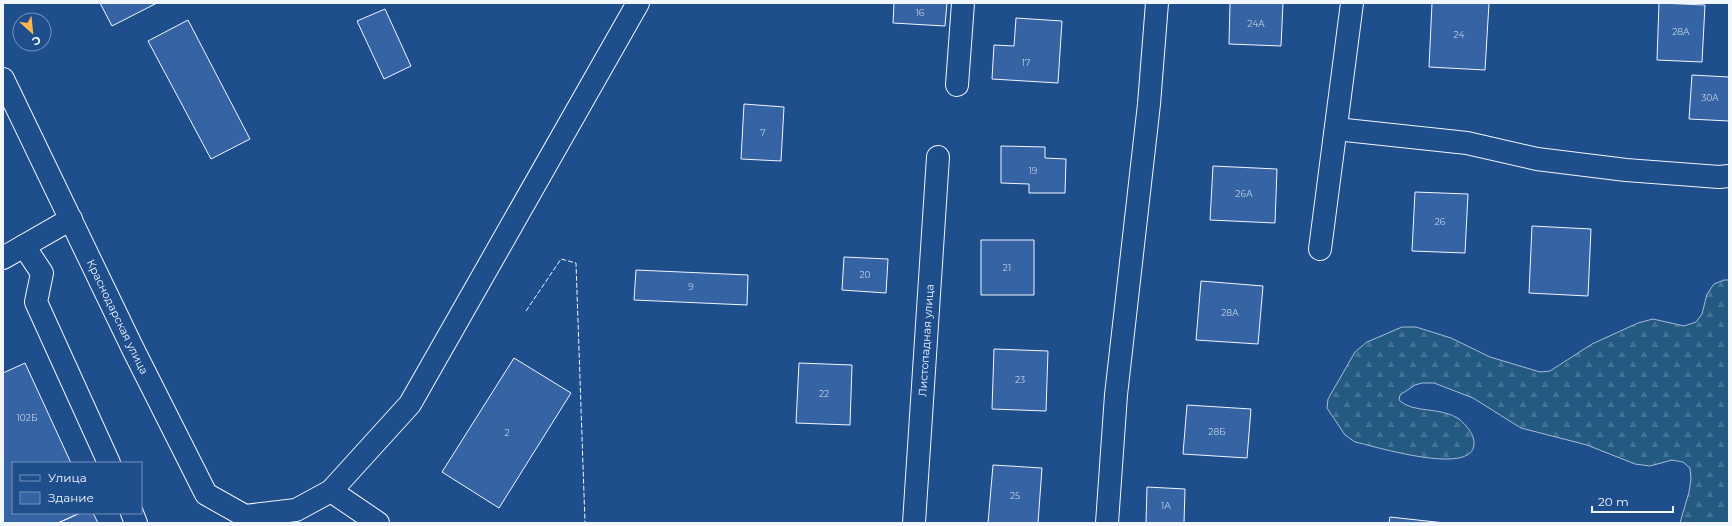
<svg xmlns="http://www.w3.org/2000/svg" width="1732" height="526" font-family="Montserrat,sans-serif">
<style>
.forest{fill:url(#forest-firs);stroke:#a8bbd7}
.building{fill:#3563a3;stroke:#f2f6ff}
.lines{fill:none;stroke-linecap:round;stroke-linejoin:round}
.minor-casing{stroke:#f2f6ff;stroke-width:24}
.minor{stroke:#1f4e8c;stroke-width:22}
.fence{stroke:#f2f6ff;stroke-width:1;stroke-dasharray:5 2;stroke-linecap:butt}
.labels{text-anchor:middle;stroke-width:3;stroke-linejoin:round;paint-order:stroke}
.number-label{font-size:9px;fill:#c3d1e8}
.street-label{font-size:11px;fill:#f2f6ff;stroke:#1f4e8c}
</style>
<defs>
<pattern id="forest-firs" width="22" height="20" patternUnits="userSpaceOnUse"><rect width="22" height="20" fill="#245a82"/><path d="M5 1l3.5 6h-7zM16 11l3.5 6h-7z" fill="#447295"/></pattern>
</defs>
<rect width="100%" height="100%" fill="#1f4e8c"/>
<path class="forest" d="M1724,280H1729V523H1680L1689,492L1691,479L1690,468L1683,462L1672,460L1650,466L1635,464L1587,445L1521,428L1473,398L1434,383H1422L1415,385L1400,395L1399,400C1413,414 1440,406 1459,419C1466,425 1475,435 1474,444C1473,477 1374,446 1355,442L1345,435L1327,408L1328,399L1355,352L1367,342L1402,327H1416L1451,338L1490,357L1540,372L1550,371L1592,344L1638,323L1653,319L1684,326L1696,322L1702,314L1707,294L1714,284Z"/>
<path class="building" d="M100,3H157L112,26Z
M894,3H947L945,26L893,23Z
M1230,3H1283L1281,46L1229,44Z
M1432,3H1489L1485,70L1429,67Z
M1659,3L1705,5L1702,62L1657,60Z
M385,9L411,66L384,79L357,21Z
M1016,18L1062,21L1058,83L992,79L994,45L1014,46Z
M188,20L250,139L211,159L148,41Z
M1692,75L1729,77V121L1689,119Z
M744,104L784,107L781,161L741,159Z
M1001,146L1045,147V158L1066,159L1065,193H1029V184L1001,183Z
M1213,166L1277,169L1275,223L1210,220Z
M1415,192L1468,194L1465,253L1412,251Z
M1532,226L1591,229L1588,296L1529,293Z
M981,240H1034V295H981Z
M844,257L888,259L886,293L842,290Z
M636,270L748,275L747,305L634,300Z
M1201,281L1263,286L1258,344L1196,340Z
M994,349L1048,351L1046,411L992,409Z
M514,358L571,393L499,508L442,472Z
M25,363L71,463H13V513H80L58,523H3V373Z
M799,363L852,365L850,425L796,423Z
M1187,405L1251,409L1247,458L1183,454Z
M993,465L1042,468L1038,523H988Z
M1147,487L1185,489L1184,523H1146Z
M80,513H93L98,523H58Z
M1390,517L1445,523H1389Z"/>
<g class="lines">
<defs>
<g id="minor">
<path id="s1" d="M3,79L133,349L206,494L245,516L296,510L331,491L410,404L638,3"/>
<path d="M957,85L963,3"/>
<path d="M1336,129L1467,143L1537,159L1626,170L1719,177L1729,176"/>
<path d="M24,246L42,273L36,302L109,463"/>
<path d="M1320,249L1352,3"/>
<path d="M3,258L71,219"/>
<path d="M331,491L378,523"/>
<path d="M132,513L136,523"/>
<path id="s2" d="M914,523L938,157"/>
<path d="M1107,523L1116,395L1149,104L1157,3"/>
</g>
</defs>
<use href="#minor" class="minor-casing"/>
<use href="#minor" class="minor"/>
<path class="fence" d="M526,311L561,259L576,263L585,523"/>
</g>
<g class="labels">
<g class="number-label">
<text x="920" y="16">16</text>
<text x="1256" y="27">24А</text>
<text x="1681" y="35">28А</text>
<text x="1459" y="38">24</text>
<text x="1026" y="66">17</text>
<text x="1710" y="101">30А</text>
<text x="763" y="136">7</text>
<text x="1033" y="174">19</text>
<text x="1244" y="197">26А</text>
<text x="1440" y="225">26</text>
<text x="1007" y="271">21</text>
<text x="865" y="278">20</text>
<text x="691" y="290">9</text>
<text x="1230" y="316">28А</text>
<text x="1020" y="383">23</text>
<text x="824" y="397">22</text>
<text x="27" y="421">102Б</text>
<text x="1217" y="435">28Б</text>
<text x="507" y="436">2</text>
<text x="1015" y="499">25</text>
<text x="1166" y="509">1А</text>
</g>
<g class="street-label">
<text dy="4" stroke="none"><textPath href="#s1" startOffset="264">Краснодарская улица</textPath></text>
<text dy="4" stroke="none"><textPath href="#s2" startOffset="183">Листопадная улица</textPath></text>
</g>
</g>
<rect width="1732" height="526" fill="none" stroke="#f2f6ff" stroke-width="8"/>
<rect x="12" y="462" width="130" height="52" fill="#1f4e8c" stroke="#7391ba"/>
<rect x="20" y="475" width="20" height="6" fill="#1f4e8c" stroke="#7391ba"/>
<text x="48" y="482" font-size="12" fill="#f2f6ff">Улица</text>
<rect x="20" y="492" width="20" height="12" fill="#3563a3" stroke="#7391ba"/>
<text x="48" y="502" font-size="12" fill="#f2f6ff">Здание</text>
<g transform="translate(32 32) rotate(153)"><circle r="19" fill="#1f4e8c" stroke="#7391ba"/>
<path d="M0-3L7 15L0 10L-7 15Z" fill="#ffb74d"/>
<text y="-6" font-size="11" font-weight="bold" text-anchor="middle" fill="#f2f6ff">С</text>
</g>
<path d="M1592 506v6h81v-6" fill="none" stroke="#f2f6ff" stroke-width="2"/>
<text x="1598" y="506" font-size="12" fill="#f2f6ff" stroke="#1f4e8c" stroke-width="3" paint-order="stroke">20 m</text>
</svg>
